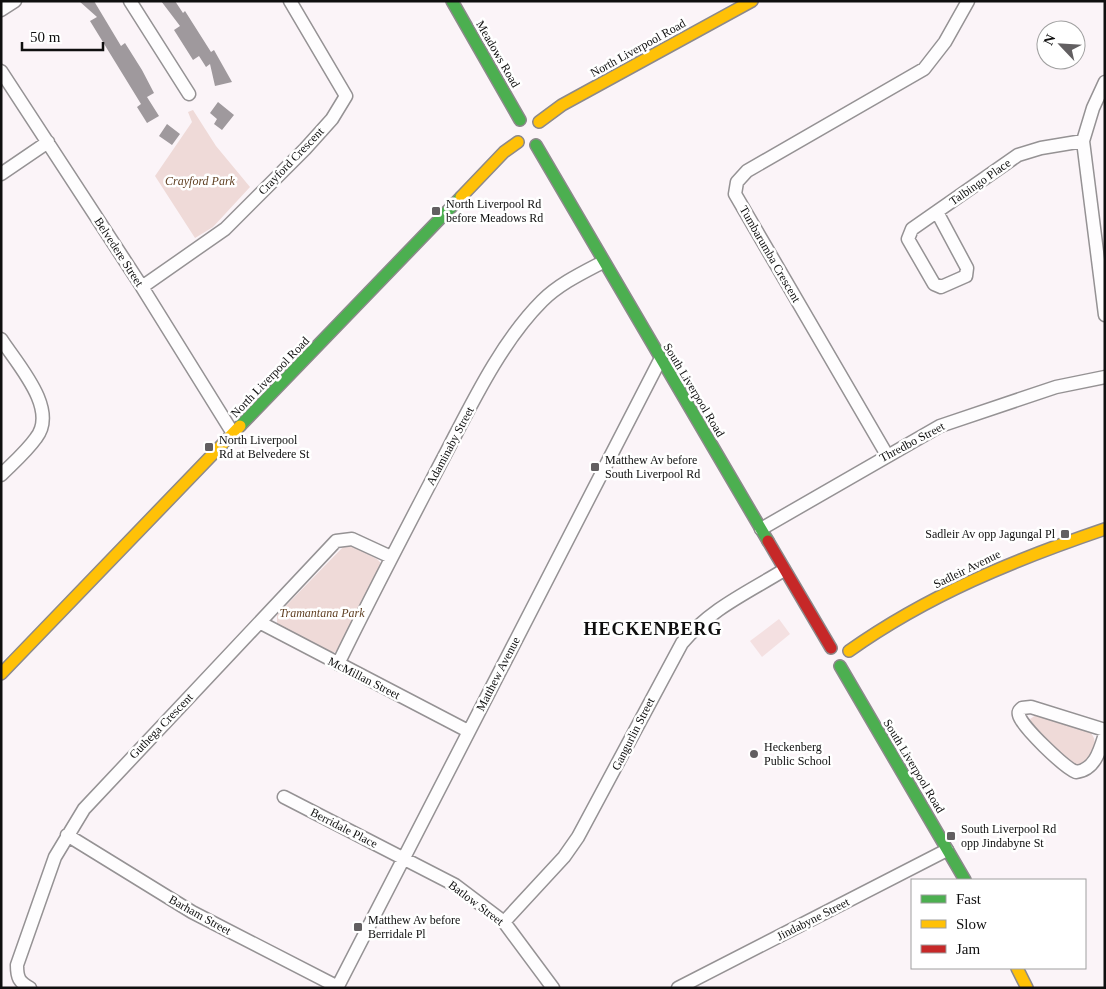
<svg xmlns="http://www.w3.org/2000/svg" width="1106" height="989" font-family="'Times New Roman',serif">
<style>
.green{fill:#efdad8}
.pitch{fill:#f4e0e1}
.building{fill:#9f999d}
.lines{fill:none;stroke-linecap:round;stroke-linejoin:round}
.street-casing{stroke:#959294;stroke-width:15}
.fast-casing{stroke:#8c898b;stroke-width:14}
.slow-casing{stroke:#8c898b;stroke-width:14}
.jam-casing{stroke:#8c898b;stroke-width:14}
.street{stroke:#fefdfe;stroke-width:12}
.fast{stroke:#4caf50;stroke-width:11}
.slow{stroke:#ffc107;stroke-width:11}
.jam{stroke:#c62828;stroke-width:11}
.poi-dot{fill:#625f61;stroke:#fff;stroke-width:2}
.labels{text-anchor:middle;stroke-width:5;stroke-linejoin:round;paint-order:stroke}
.street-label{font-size:12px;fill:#0f0f0f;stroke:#fff}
.park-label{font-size:12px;font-style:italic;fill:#614124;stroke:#fff}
.poi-label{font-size:12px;fill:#0f0f0f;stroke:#fff;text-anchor:start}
.district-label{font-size:18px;font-weight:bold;letter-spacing:1px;fill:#0f0f0f;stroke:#fff}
</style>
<rect width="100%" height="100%" fill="#fbf4f8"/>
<path class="green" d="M193,110L216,146L250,187L213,227L195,238L155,176L192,122L188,112Z
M345,545H350L377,559L380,562V570L340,648L335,652H326L277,625V615Z
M1036,715L1091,733C1101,746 1090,759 1079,765L1069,763L1032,724L1030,719Z"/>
<path class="pitch" d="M779,619L790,634L762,657L750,641Z"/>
<path class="building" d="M79,1H94L121,46L125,43L142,70L154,93L147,97L159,116L147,123L137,107L141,104L90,21L97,17Z
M161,1H175L183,13L185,11L211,52L214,50L232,82L215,86L210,64L206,67L199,56L193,60L174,30L180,26Z
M218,102L234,115L222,130L214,124L217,119L210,113Z
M167,124L180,134L172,145L159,136Z"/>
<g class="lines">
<defs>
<path id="street" d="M130,1L189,94
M1,10L15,1
M1,71L142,287L234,435
M1105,82L1093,108L1083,141L1105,315
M1,174L48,142
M937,212L967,268L966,276L941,287L934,284L908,239L912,229L1018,155L1041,148L1083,141
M142,287L225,229L305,149L332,119L346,96L290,1
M1,339C17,364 59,409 36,438C26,452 13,463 1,475
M887,455L735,194L737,182L747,171L924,69L945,42L968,1
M761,529L940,426L1056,387L1105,377
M261,623L468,731
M338,664C373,592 410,522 447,451C473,401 502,341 542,301C559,284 582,273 603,262
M1105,730L1031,707L1022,708C1019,711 1018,711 1019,715C1021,726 1065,768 1076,772C1095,770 1100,750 1105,734
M284,797L455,885L504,922L553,988
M67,835L192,912L338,987
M504,922L564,857L578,837L682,643C712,608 745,594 784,570
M30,988C19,982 17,978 17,965L55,857L84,809L336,541L352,539L391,557
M337,988L660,360
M678,988L947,850"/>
<path id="fast" d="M452,1L520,120
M536,145L768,541
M240,426L461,197
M840,666L965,880"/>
<path id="slow" d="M539,122L562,105L752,1
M461,197L504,152L518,142
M849,651C928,595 1014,560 1105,529
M1,674L240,426
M1017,968L1027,988"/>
<path id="jam" d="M768,541L831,648"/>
</defs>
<use href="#street" class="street-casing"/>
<use href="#fast" class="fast-casing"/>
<use href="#slow" class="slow-casing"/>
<use href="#jam" class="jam-casing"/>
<use href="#street" class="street"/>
<use href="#fast" class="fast"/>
<use href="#slow" class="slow"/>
<use href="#jam" class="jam"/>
</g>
<g class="poi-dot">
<rect x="431" y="206" width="10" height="10" rx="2.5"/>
<rect x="204" y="442" width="10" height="10" rx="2.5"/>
<rect x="590" y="462" width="10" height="10" rx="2.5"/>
<rect x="1060" y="529" width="10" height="10" rx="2.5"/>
<circle cx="754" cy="754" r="5"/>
<rect x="946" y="831" width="10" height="10" rx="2.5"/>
<rect x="353" y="922" width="10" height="10" rx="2.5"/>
</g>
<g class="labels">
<g class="street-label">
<text transform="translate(638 48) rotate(-29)" y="4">North Liverpool Road</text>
<text transform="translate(498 54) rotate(60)" y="4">Meadows Road</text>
<text transform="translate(291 161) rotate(-46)" y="4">Crayford Crescent</text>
<text transform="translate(980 182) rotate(-35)" y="4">Talbingo Place</text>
<text transform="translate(119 252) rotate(57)" y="4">Belvedere Street</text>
<text transform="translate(770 254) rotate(60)" y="4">Tumbarumba Crescent</text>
<text transform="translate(270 377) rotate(-46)" y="4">North Liverpool Road</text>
<text transform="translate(694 390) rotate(59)" y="4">South Liverpool Road</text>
<text transform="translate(912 442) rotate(-28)" y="4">Thredbo Street</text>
<text transform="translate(450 446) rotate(-62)" y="4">Adaminaby Street</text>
<text transform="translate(967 569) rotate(-26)" y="4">Sadleir Avenue</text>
<text transform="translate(498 674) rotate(-63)" y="4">Matthew Avenue</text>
<text transform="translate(364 678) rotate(27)" y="4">McMillan Street</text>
<text transform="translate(161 726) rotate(-46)" y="4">Guthega Crescent</text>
<text transform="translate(633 734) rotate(-63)" y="4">Gangurlin Street</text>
<text transform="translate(914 766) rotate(59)" y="4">South Liverpool Road</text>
<text transform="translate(344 828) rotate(27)" y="4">Berridale Place</text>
<text transform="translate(476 903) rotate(37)" y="4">Batlow Street</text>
<text transform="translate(200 915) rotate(29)" y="4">Barham Street</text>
<text transform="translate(813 919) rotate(-27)" y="4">Jindabyne Street</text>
</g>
<g class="park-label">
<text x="200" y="185">Crayford Park</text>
<text x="322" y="617">Tramantana Park</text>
</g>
<g class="poi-label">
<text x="446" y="208">North Liverpool Rd<tspan x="446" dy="14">before Meadows Rd</tspan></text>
<text x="219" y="444">North Liverpool<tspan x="219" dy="14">Rd at Belvedere St</tspan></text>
<text x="605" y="464">Matthew Av before<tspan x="605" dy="14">South Liverpool Rd</tspan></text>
<text x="1055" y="538" text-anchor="end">Sadleir Av opp Jagungal Pl</text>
<text x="764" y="751">Heckenberg<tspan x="764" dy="14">Public School</tspan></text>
<text x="961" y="833">South Liverpool Rd<tspan x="961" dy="14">opp Jindabyne St</tspan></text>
<text x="368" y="924">Matthew Av before<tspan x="368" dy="14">Berridale Pl</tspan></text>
</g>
<g class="district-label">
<text x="653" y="635">HECKENBERG</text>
</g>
</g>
<rect width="1106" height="989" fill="none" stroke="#0f0f0f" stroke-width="5"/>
<rect x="911" y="879" width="175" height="90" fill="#ffffff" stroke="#9f9f9f"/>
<rect x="921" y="895" width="25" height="8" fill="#4caf50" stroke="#9f9f9f"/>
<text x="956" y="904" font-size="15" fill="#0f0f0f">Fast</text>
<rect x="921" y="920" width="25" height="8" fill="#ffc107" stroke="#9f9f9f"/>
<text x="956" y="929" font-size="15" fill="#0f0f0f">Slow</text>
<rect x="921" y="945" width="25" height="8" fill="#c62828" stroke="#9f9f9f"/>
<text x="956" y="954" font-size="15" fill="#0f0f0f">Jam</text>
<g transform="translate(1061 45) rotate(295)"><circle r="24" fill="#ffffff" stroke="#9f9f9f"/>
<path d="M0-4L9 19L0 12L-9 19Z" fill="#625f61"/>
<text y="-8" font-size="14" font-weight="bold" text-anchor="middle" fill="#0f0f0f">N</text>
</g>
<path d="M22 42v8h81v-8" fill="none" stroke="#0f0f0f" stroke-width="2.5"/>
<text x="30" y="42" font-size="15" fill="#0f0f0f" stroke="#ffffff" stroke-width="4" paint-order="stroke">50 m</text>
</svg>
